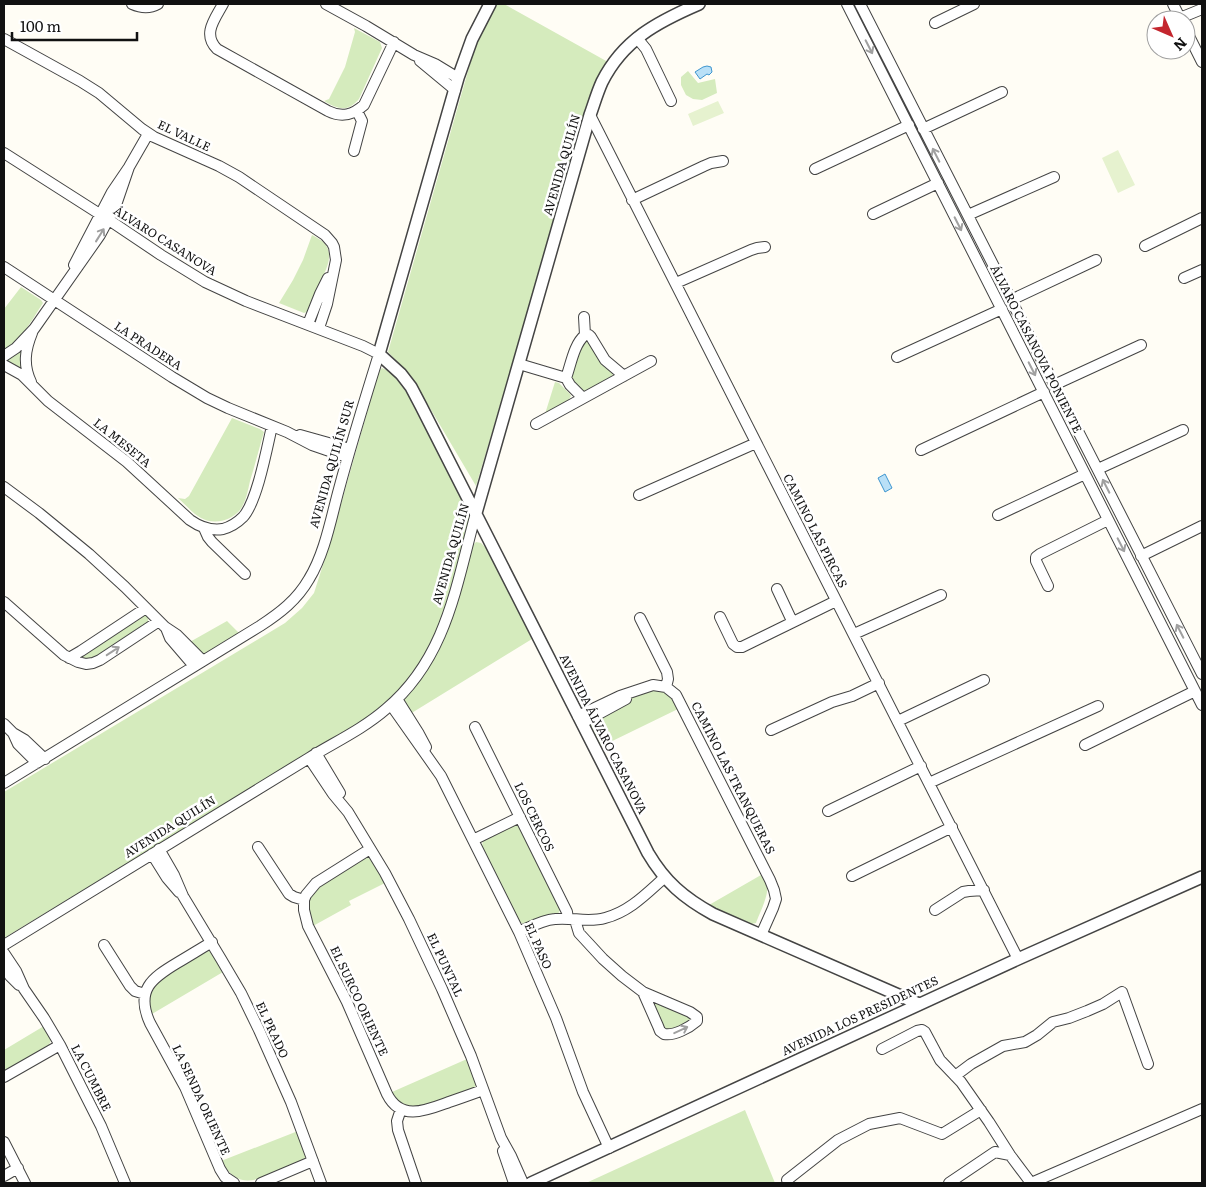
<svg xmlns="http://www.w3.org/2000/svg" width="1206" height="1187" font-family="Literata,serif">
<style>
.green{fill:#d5ebbd}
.pitch{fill:#e6f2cf}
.water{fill:#b9e0f7;stroke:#3f96cf}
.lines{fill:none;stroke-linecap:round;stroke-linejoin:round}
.minor-casing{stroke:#444;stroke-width:12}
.tertiary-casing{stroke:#444;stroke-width:14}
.minor{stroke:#fff;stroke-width:10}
.tertiary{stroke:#fff;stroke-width:11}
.oneway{stroke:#a0a0a0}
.labels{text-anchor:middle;stroke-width:5;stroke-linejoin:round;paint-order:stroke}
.street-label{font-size:12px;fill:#111;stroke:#fff}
</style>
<rect width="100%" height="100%" fill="#fffdf5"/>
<path class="green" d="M489,4H504L608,62L589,108L476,486L411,376L388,352L482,22Z
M354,28L380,42L382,48L359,99C347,113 338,109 324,101L329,99L345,67L355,32Z
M688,71L698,83L715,79L717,93L702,100L693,99L686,95L681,85V77Z
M312,235C317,238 322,240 325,244C336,258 322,277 316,290C313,297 312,305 307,312L304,313L279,303L293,280L303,260Z
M21,287L41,300L43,303C33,318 20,343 4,350V309Z
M587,340L589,341L613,373L612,378L582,392L571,379L580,347L585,341Z
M21,347L23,348V369L5,361Z
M382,368C393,372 400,384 407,393L469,514V525L439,628L414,674L386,704L364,720L4,938V792L285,623L302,608L314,593L329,546L378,374L380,370Z
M555,382L559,383L570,394L571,396L568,401L545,414Z
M232,418L260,429L264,432C259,449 255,465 250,481C248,490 246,502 240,510C231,521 214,525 201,518C193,514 185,504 178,498L185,499L189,496Z
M476,542L481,543L487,549L532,639L410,714L403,701L404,699L418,680L472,546Z
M142,616H147L148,618V624L98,658L84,659L82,655Z
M227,621L239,633L200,657L188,643Z
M658,688L671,696L678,709L600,747L588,722L640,693Z
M513,825H517L519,827L560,910L558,914L525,925L520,922L482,846L483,841L486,838Z
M365,857L371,859L385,883L349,901L351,905L313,926L308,909L309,899L314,889Z
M761,875C763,878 766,882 767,886C769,896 759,914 756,923L751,924L709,905Z
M209,951L212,953L223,972L152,1014C144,989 158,981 177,969C186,964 195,958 204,952Z
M656,1002L681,1011L692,1019C686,1026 673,1030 664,1029L654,1007Z
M44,1026L51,1040L49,1045L4,1072V1050Z
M467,1059L477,1083L475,1087L471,1090C461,1093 451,1097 441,1101C422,1108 404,1114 392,1092Z
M745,1110L775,1183H586Z
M298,1131L306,1156L305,1158C296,1164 286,1168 276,1172C251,1183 237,1187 221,1161Z"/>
<path class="pitch" d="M718,101L724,113L693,126L688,114Z
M1118,150L1135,185L1118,193L1102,158Z"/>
<path class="water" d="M707,66L711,67L712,72L709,75L707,74L700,79L695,72L703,67Z
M885,474L892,488L885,492L878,478Z"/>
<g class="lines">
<defs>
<path id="minor" d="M132,4C141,8 149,9 158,4
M223,4C215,19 202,34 217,49L328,111C342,118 353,115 364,105L394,42
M326,4L366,26L414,55L435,64L458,78
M847,4L1202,705
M860,4L1202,674
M1173,4L1181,20
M1180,18L1202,9
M935,23L974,4
M1186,30L1202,62
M637,38L646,49L671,101
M4,39L80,81L99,93L142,129L154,137L219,166L239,177L325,235L332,243L334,247L336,260L327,304L319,328
M420,61L455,90
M590,115L1018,959
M923,129L1002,92
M354,151L362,121L357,111
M4,153L109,220L161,255L205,282L246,301L363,346L379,354C365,399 351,444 339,489C331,518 325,553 309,579C297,600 280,613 260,626L4,783
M815,169L909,125
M632,200L704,166L711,163L723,161
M873,214L938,183
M968,215L1054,177
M1145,246L1202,218
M74,265L112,192L129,167L148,134
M4,267L172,377L207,398L228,408L287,432L312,445L347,457
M1184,278L1202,270
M676,283L751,250L757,248L765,247
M1011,300L1096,260
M584,317L585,335
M308,324L320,294L328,278
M4,356L16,348L34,329L100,235L116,205L129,167
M897,357L1002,309
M519,364L566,378
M4,365L22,375L48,401L127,462L190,520C200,527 211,531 223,529C230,527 237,523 243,517C257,502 267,448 272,426
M31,382C23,365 25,350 32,333
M1054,385L1141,345
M583,398L570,385L566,378C571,364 574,344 585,335H589L591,337L605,360L624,376
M536,424L651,361
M300,435L350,449
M921,450L1044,392
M1098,469L1183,430
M4,487L39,513L89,554L125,587L165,627L177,635L203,661
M639,495L756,443
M998,515L1085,474
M204,528L208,537L212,542L245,574
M1141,556L1202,526
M1048,586L1036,561V557L1040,554L1108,520
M777,589L792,621
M4,602L64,655L78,662L86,664L93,663L100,660L159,621
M720,617L733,644L737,647H742L836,601
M640,618L667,672L668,679L666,687
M166,628L170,638L194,666
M854,634L941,595
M69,658L81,651L146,608
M397,699L419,734L426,747
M391,705L441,776L519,932L556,1018L583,1092L609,1148
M578,716L620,696L653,685L666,687L676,695L770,880L774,890L776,899L773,908L761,935
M898,721L984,680
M582,723L626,699
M4,724L13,733L25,740L45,759
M475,727L567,912L568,919
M771,730L832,702L852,696L879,683
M13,733L18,744L37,763
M1085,745L1195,691
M316,753L340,793
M309,758L333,794L348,812L385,873L409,919L442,989L471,1056L501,1138L511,1156L523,1183
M929,783L1098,706
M828,811L921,766
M473,840L520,817
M258,847L289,894L294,897L304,900
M159,849L174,875L183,896L221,959L241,993L259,1030L291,1102L321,1183
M370,849L316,883L306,895L304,900V910L308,926L347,1002L387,1094C401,1122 427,1110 449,1102C461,1098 472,1094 483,1090
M152,854L167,878L179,892
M852,876L952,827
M935,910L963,892L969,891L984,890
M575,920L579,933L603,959L622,976L643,992L690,1012L697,1017V1021C689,1028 674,1036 664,1034L660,1031L658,1026L643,992
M519,932C530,927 542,920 555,919C572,917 588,923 605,918C629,912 646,894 664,878
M212,942C200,949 189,956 177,963C152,978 135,990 150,1023L185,1087L220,1169L225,1177L234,1183
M4,945L309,758C335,742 363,729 386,709C447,658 456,585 476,513
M104,945L130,986L135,991L145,994
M4,953L16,971L24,989L44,1018L60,1045L101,1126L125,1183
M4,967L10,976L19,985
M882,1049L917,1031L922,1030L925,1032L940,1060L961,1082L989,1122L1010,1155L1031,1183
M955,1076L971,1064L1003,1046L1025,1042L1037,1035L1053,1022L1069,1018L1087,1011L1103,1004L1122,992L1148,1064
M4,1077L60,1045
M401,1109L397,1121L398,1130L416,1183
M4,1142L25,1183
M503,1151L514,1183
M4,1176L18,1168
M787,1180L838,1140L869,1124L900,1118L942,1134L981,1110
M261,1183L313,1161
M949,1183L995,1152L1010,1155
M1031,1183L1202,1109"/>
<path id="tertiary" d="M490,4L472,39L458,78L379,354L401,374L411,387L421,406L648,853C665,882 684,898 713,914L919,1004
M476,513L590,115C594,104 597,93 602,82C623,40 657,22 699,4
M531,1183L1018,959L1202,877"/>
</defs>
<use href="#minor" class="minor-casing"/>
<use href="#tertiary" class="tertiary-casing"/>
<use href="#minor" class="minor"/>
<use href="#tertiary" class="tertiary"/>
</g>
<defs><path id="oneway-shaft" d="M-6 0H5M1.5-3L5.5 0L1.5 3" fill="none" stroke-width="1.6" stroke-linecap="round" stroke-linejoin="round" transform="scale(1.25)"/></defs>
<g class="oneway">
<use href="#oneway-shaft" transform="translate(869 47) rotate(63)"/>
<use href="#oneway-shaft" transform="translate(936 155) rotate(-117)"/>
<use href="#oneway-shaft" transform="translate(958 224) rotate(63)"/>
<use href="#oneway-shaft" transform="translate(100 235) rotate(-58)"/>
<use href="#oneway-shaft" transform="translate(1032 369) rotate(63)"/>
<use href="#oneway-shaft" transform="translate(1106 486) rotate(-117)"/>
<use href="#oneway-shaft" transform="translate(1121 545) rotate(63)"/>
<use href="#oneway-shaft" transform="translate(1180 631) rotate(-117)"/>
<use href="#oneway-shaft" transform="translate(113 651) rotate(-33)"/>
<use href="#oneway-shaft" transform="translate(681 1030) rotate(-25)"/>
</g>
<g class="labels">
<g class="street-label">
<text transform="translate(184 136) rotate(25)" y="4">EL VALLE</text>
<text transform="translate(562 165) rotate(-74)" y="4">AVENIDA QUILÍN</text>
<text transform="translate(165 241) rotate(32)" y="4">ÁLVARO CASANOVA</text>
<text transform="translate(148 346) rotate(33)" y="4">LA PRADERA</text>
<text transform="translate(1036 349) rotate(63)" y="4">ÁLVARO CASANOVA PONIENTE</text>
<text transform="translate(122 443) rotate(39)" y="4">LA MESETA</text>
<text transform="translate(332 464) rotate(-74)" y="4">AVENIDA QUILÍN SUR</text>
<text transform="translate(815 531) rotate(63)" y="4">CAMINO LAS PIRCAS</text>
<text transform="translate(451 554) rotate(-74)" y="4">AVENIDA QUILÍN</text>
<text transform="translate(603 734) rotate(63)" y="4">AVENIDA ÁLVARO CASANOVA</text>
<text transform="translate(733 778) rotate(63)" y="4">CAMINO LAS TRANQUERAS</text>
<text transform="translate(534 817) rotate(64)" y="4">LOS CERCOS</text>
<text transform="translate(170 827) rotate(-32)" y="4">AVENIDA QUILÍN</text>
<text transform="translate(538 946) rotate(66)" y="4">EL PASO</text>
<text transform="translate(445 965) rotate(65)" y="4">EL PUNTAL</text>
<text transform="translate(359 1001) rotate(65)" y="4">EL SURCO ORIENTE</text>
<text transform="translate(860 1016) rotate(-25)" y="4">AVENIDA LOS PRESIDENTES</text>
<text transform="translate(272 1030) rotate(65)" y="4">EL PRADO</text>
<text transform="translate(91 1078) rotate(63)" y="4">LA CUMBRE</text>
<text transform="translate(201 1100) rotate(65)" y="4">LA SENDA ORIENTE</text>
</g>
</g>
<rect width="1206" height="1187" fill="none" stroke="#111111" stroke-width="10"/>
<g transform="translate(1171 35) rotate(135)"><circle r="24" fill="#ffffff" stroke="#a0a0a0"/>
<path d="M0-4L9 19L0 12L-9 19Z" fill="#c4262e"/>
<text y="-8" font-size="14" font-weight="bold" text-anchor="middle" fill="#111111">N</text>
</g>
<path d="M12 32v8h125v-8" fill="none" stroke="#111111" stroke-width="2.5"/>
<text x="20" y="32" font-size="15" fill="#111111" stroke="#ffffff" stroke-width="4" paint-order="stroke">100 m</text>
</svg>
